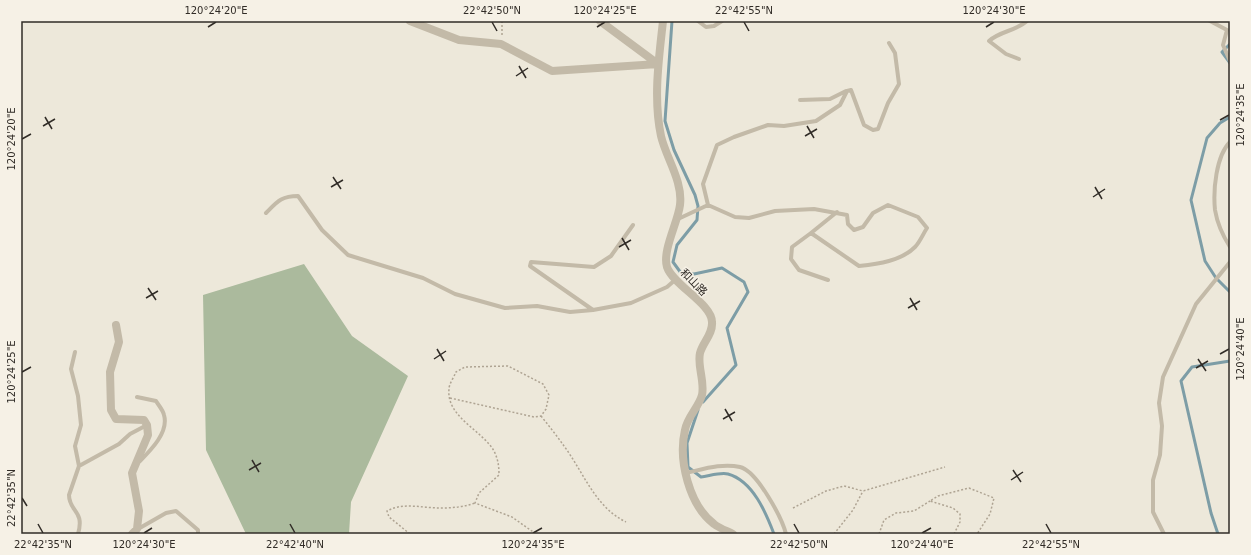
<svg xmlns="http://www.w3.org/2000/svg" width="1251" height="555" font-family="'DejaVu Sans','Noto Sans TC',sans-serif">
<style>
.green{fill:#abba9d}
.lines{fill:none;stroke-linecap:round;stroke-linejoin:round}
.stream{stroke:#7d9da6;stroke-width:3}
.path{stroke:#afa493;stroke-width:1.5;stroke-dasharray:2 2;stroke-linecap:butt}
.lane{stroke:#c3baa8;stroke-width:4}
.street{stroke:#c3baa8;stroke-width:8}
.ticks{fill:none;stroke:#312c27;stroke-width:1.5}
.labels{text-anchor:middle;stroke-width:3;stroke-linejoin:round;paint-order:stroke}
.street-label{font-size:11px;fill:#312c27;stroke:#f6f1e6}
.neatline{fill:none;stroke:#312c27;stroke-width:1.5}
.ticks-label{font-size:10px;text-anchor:middle;fill:#312c27}
</style>
<rect width="100%" height="100%" fill="#ede8da"/>
<path class="green" d="M304,264L352,336L408,376L351,502L349,534H246L206,450L203,295Z"/>
<g class="lines">
<path class="stream" d="M672,21L665,121L674,150L695,195L698,206L697,220L677,245L673,262L681,273L694,274L722,268L744,282L748,292L727,328L736,365L703,402
M1230,44L1222,52L1230,63
M1230,117L1220,123L1207,138L1191,200L1205,261L1216,278L1230,292
M698,410L687,443L688,467L701,477C709,476 721,472 728,474C753,481 766,513 774,534
M1218,534L1211,513L1181,381L1192,367L1230,361"/>
<path class="path" d="M502,35V21
M450,398L534,417L541,416L546,409L549,395L543,384L508,366L465,367L456,372C454,377 449,384 449,389C446,417 482,430 494,451C498,459 499,466 499,475L479,493L475,503L512,517L536,534
M541,416C549,426 557,436 564,446C584,473 595,507 626,522
M793,508L826,491L844,486L863,491L945,467
M410,534L389,517L387,511C403,502 422,508 440,508C452,508 464,507 475,503
M834,534L853,510L863,491
M879,534L884,520L896,513L914,511L930,501
M954,534L960,522V514L953,508L930,501L938,496L969,488L994,498L990,514L977,534"/>
<path class="lane" d="M698,21L706,27L714,26L722,21
M1210,21L1227,30L1223,45L1230,61
M1019,59L1006,54L989,41C1000,31 1016,31 1027,21
M800,100L830,99L846,91
M1230,142C1216,156 1213,190 1215,210C1217,222 1223,236 1230,247
M266,213C277,202 281,196 298,196L322,230L348,255L423,278L455,294L505,308L537,306L570,312L593,310L631,303L667,287L675,280
M678,219L708,205
M811,233L837,212
M828,280L799,270L791,259L792,247L811,233L859,266C878,264 901,261 915,247C920,242 923,234 927,228L918,217L888,205L873,213L863,227L854,230L848,224L847,215L814,209L775,211L749,218L735,217L708,205L703,184L717,145L734,137L768,125L784,126L816,121L840,105L847,91L851,90L864,125L873,130L878,129L888,103L899,84L895,53L889,43
M593,310L530,266L531,262L594,267L611,256L633,225
M75,352L71,369L78,396L81,425L75,446L79,466L69,495C69,512 85,510 78,534
M137,397L156,401C159,406 163,410 164,415C169,432 151,450 140,461
M79,466L119,444L130,434L147,425
M686,473C704,469 722,463 740,467C757,471 782,518 786,534
M138,529L166,513L176,511L198,530V534
M1164,534L1153,512V480L1160,455L1162,426L1159,403L1163,377L1196,304L1230,262"/>
<path class="street" d="M410,21L459,40L501,44L552,71L658,64L600,21
M663,21C659,58 653,98 661,136C666,158 683,181 680,205C678,222 662,251 667,267C673,285 712,304 712,322C713,334 703,342 700,353C697,366 705,381 702,395C699,407 687,417 685,430C678,460 689,505 714,524C719,528 727,531 733,534
M116,325L119,342L110,372L111,410L116,419L144,420L147,425L148,435L132,473L139,511L137,529L132,534"/>
</g>
<path class="ticks" d="M492,22L497,31M744,22L749,31M208,27L216,22M597,27L605,22M986,27L994,22M519,66L526,78M516,76L528,68M45,117L52,129M1220,120L1229,115M43,126L55,119M807,126L814,138M805,136L817,129M22,139L31,134M333,177L341,189M331,187L343,180M1095,187L1102,199M1093,197L1105,189M622,238L629,250M619,247L631,240M148,288L156,300M146,298L158,291M910,298L917,310M908,308L920,301M437,349L444,361M1220,354L1229,349M434,359L446,351M1198,359L1206,371M1196,368L1208,361M22,372L31,367M725,409L732,421M723,419L735,412M252,460L259,472M249,470L261,463M1013,470L1021,482M1011,480L1023,472M22,498L27,506M38,524L43,533M290,524L295,533M794,524L799,533M1046,524L1051,533M144,533L152,528M533,533L542,528M922,533L931,528"/>
<g class="labels">
<g class="street-label">
<text transform="translate(694 282) rotate(45)" y="4">和山路</text>
</g>
</g>
<rect width="1251" height="555" fill="none" stroke="#f6f1e6" stroke-width="44"/>
<rect x="22" y="22" width="1207" height="511" class="neatline"/>
<g class="ticks-label">
<text x="216" y="14">120°24'20"E</text>
<text x="492" y="14">22°42'50"N</text>
<text x="605" y="14">120°24'25"E</text>
<text x="744" y="14">22°42'55"N</text>
<text x="994" y="14">120°24'30"E</text>
<text transform="translate(1240 115) rotate(-90)" y="4">120°24'35"E</text>
<text transform="translate(11 139) rotate(-90)" y="4">120°24'20"E</text>
<text transform="translate(1240 349) rotate(-90)" y="4">120°24'40"E</text>
<text transform="translate(11 372) rotate(-90)" y="4">120°24'25"E</text>
<text transform="translate(11 498) rotate(-90)" y="4">22°42'35"N</text>
<text x="43" y="548">22°42'35"N</text>
<text x="144" y="548">120°24'30"E</text>
<text x="295" y="548">22°42'40"N</text>
<text x="533" y="548">120°24'35"E</text>
<text x="799" y="548">22°42'50"N</text>
<text x="922" y="548">120°24'40"E</text>
<text x="1051" y="548">22°42'55"N</text>
</g>
</svg>
